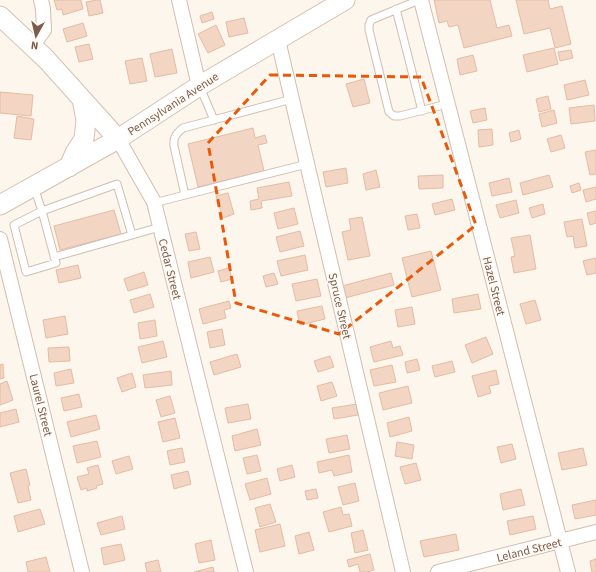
<svg xmlns="http://www.w3.org/2000/svg" width="596" height="572" font-family="'Source Sans 3',sans-serif">
<style>
.building{fill:#f3d5c3;stroke:#e6bba3}
.lines{fill:none;stroke-linecap:round;stroke-linejoin:round}
.lane-casing{stroke:#d1beb0;stroke-width:9}
.street-casing{stroke:#d1beb0;stroke-width:16}
.secondary-casing{stroke:#d6c0b0;stroke-width:21}
.lane{stroke:#fff;stroke-width:7}
.street{stroke:#fff;stroke-width:14}
.secondary{stroke:#fff;stroke-width:19}
.marked{fill:none;stroke:#e8590c;stroke-width:3;stroke-dasharray:8 5;stroke-linejoin:round}
.labels{text-anchor:middle;stroke-width:3;stroke-linejoin:round;paint-order:stroke}
.street-label{font-size:12px;fill:#7a5c4d;stroke:#fffaf3}
</style>
<rect width="100%" height="100%" fill="#fdf6ec"/>
<path class="building" d="M54,0H81L83,9L63,15L62,9L57,10Z
M97,0H100L103,13L89,16L86,2Z
M434,0H490L497,28L509,25L512,36L464,48L458,25L449,27L447,21L439,23Z
M516,0H548L550,9L562,6L571,44L555,48L550,28L524,34Z
M212,12L214,19L202,23L200,16Z
M244,18L248,33L229,37L226,22Z
M83,23L87,36L67,42L63,29Z
M216,25L225,45L208,53L198,34Z
M89,44L93,59L79,62L75,47Z
M554,48L558,64L527,72L523,55Z
M172,49L177,73L155,77L150,54Z
M571,50L573,58L560,61L558,52Z
M473,55L477,71L460,75L457,59Z
M142,58L147,81L130,84L125,61Z
M364,79L370,103L353,107L346,84Z
M585,80L589,95L567,100L564,85Z
M0,92L33,95L31,116L0,113Z
M548,96L551,109L539,112L536,99Z
M594,105L595,121L571,124L569,108Z
M485,108L487,120L473,123L470,111Z
M554,110L557,123L542,127L539,114Z
M17,116L34,119L31,140L14,138Z
M253,128L255,138L265,135L267,143L258,145L264,171L198,187L188,144Z
M492,129L493,145L479,147L478,130Z
M519,130L521,139L511,142L509,133Z
M561,135L565,148L551,152L547,139Z
M596,150V174L590,175L585,152Z
M346,168L348,183L326,187L323,172Z
M376,170L380,187L366,190L363,174Z
M443,175V188L419,189L418,176Z
M549,175L553,187L523,195L520,183Z
M509,178L512,192L492,196L489,183Z
M289,182L292,196L261,201L262,208L251,210L250,201L259,199L257,188Z
M579,183L581,190L572,193L570,186Z
M596,187V199L586,202L583,190Z
M228,193L234,214L223,218L216,196Z
M452,199L455,210L435,215L432,204Z
M516,200L519,213L500,218L496,205Z
M543,204L545,214L532,218L529,208Z
M294,208L298,224L278,229L274,213Z
M114,210L121,234L60,250L54,226Z
M596,211V223L590,225L587,213Z
M417,214L420,228L408,230L405,216Z
M362,217L370,256L348,260L342,232L351,230L349,219Z
M582,219L587,246L575,248L573,236L567,237L564,222Z
M300,231L304,246L280,252L276,237Z
M196,232L200,249L189,251L185,234Z
M530,235L536,269L514,273L511,257L515,256L511,238Z
M431,251L441,290L412,297L402,258Z
M305,255L308,270L281,276L277,261Z
M210,257L214,272L191,278L188,262Z
M595,258L596,261V273L587,275L583,261Z
M78,265L81,278L59,283L56,270Z
M229,268L232,279L221,282L218,271Z
M144,272L148,285L128,291L124,279Z
M274,273L278,284L266,287L263,276Z
M391,273L394,285L345,298L342,286Z
M317,279L321,296L296,301L292,284Z
M150,294L154,307L134,313L130,300Z
M478,294L481,309L454,313L452,299Z
M535,300L541,320L526,324L520,304Z
M229,301L231,308L224,310L226,318L203,324L199,309Z
M322,306L325,319L300,325L297,311Z
M412,307L415,324L398,327L395,310Z
M65,316L68,334L46,338L43,320Z
M155,320L157,336L140,339L138,323Z
M222,329L225,345L210,348L207,332Z
M486,337L493,354L472,363L465,345Z
M163,341L167,357L142,363L138,347Z
M391,341L393,348L400,346L403,355L374,362L370,347Z
M69,347L70,361L49,362L48,348Z
M237,354L241,367L214,375L210,362Z
M330,356L334,367L318,372L314,361Z
M417,359L420,370L407,373L405,362Z
M452,361L455,372L435,377L432,366Z
M3,364L4,378L0,379V365Z
M392,365L396,382L374,386L370,370Z
M71,369L74,383L56,386L54,373Z
M496,370L499,384L489,386L491,393L478,397L472,376Z
M171,371L172,385L145,388L143,375Z
M132,373L136,387L122,392L117,378Z
M7,381L13,400L0,405V384Z
M332,382L337,396L321,401L317,386Z
M408,386L412,403L383,410L379,393Z
M79,394L82,407L64,411L61,398Z
M170,396L175,413L161,417L156,400Z
M248,404L251,419L228,423L225,408Z
M357,404L358,415L334,419L332,408Z
M16,409L19,422L0,427V413Z
M96,415L100,429L71,437L67,422Z
M409,417L412,431L390,437L387,423Z
M175,418L180,438L163,442L158,422Z
M257,429L261,445L235,451L232,436Z
M347,435L350,449L329,453L326,439Z
M97,441L101,457L77,463L73,446Z
M397,442L414,445L412,459L395,456Z
M512,444L516,459L501,463L497,447Z
M182,448L185,462L170,465L167,451Z
M583,448L587,465L562,470L558,453Z
M257,455L261,471L247,474L243,458Z
M349,455L352,472L334,476L332,470L319,473L317,462Z
M129,456L133,469L116,474L112,461Z
M416,463L421,480L405,484L400,467Z
M98,465L103,484L96,486L97,488L87,491V488L81,490L77,477L89,474L87,468Z
M292,465L295,477L280,481L277,469Z
M26,469L30,485L28,486L31,500L18,503L10,473Z
M188,471L191,484L174,489L171,475Z
M267,478L271,494L250,500L245,484Z
M355,483L359,501L343,505L338,487Z
M316,489L318,498L307,500L305,491Z
M521,489L525,505L503,510L500,494Z
M596,500V515L575,519L572,505Z
M270,504L276,522L260,527L255,508Z
M341,507L343,515L349,514L352,526L329,532L323,512Z
M40,509L45,524L18,532L14,516Z
M122,516L125,529L101,535L97,523Z
M533,516L536,529L510,535L507,521Z
M280,524L285,546L260,552L255,530Z
M363,530L368,550L355,553L351,533Z
M309,532L314,550L299,554L295,536Z
M456,534L459,550L424,557L420,541Z
M211,540L215,560L199,563L195,544Z
M121,544L125,560L104,565L101,548Z
M370,554L374,570L367,572H360L358,564L349,567L347,560Z
M46,557L50,572H28L26,562Z
M596,559V572H592L590,561Z
M158,560L161,572H147L145,563Z
M213,567L214,572H194Z"/>
<g class="lines">
<defs>
<path id="lane" d="M419,0L371,20L369,25V30L389,112L394,116H400L447,104
M396,9L422,111
M200,87L214,120
M34,187L42,211L117,184L132,235L160,227
M185,195L307,164
M154,203L185,195L174,146C173,137 176,134 183,128L292,99
M42,211L56,263L26,272L14,225Z
M54,257L132,235"/>
<path id="street" d="M179,0L199,86
M421,0L568,572
M278,40L403,572
M32,46L44,30L43,9L41,0
M118,139L154,202L246,572
M0,239L82,572
M438,572L596,532"/>
<path id="secondary" d="M0,16L46,59L118,139
M69,167L75,153L84,139L86,120L82,99
M0,205L118,139L199,86L345,0"/>
</defs>
<use href="#lane" class="lane-casing"/>
<use href="#street" class="street-casing"/>
<use href="#secondary" class="secondary-casing"/>
<use href="#lane" class="lane"/>
<use href="#street" class="street"/>
<use href="#secondary" class="secondary"/>
</g>
<path class="marked" d="M270,75L421,77L476,225L339,334L236,303L208,143Z"/>
<g class="labels">
<g class="street-label">
<text transform="translate(173 104) rotate(-33)" y="4">Pennsylvania Avenue</text>
<text transform="translate(170 269) rotate(76)" y="4">Cedar Street</text>
<text transform="translate(494 286) rotate(76)" y="4">Hazel Street</text>
<text transform="translate(340 306) rotate(77)" y="4">Spruce Street</text>
<text transform="translate(41 405) rotate(76)" y="4">Laurel Street</text>
<text transform="translate(529 550) rotate(-14)" y="4">Leland Street</text>
</g>
</g>
<g transform="translate(36 36) rotate(188)" stroke="#fffaf3" stroke-width="3" paint-order="stroke">
<path d="M0-3L7 15L0 10L-7 15Z" fill="#7a5c4d"/>
<text y="-6" font-size="11" font-weight="bold" text-anchor="middle" fill="#7a5c4d">N</text>
</g>
</svg>
